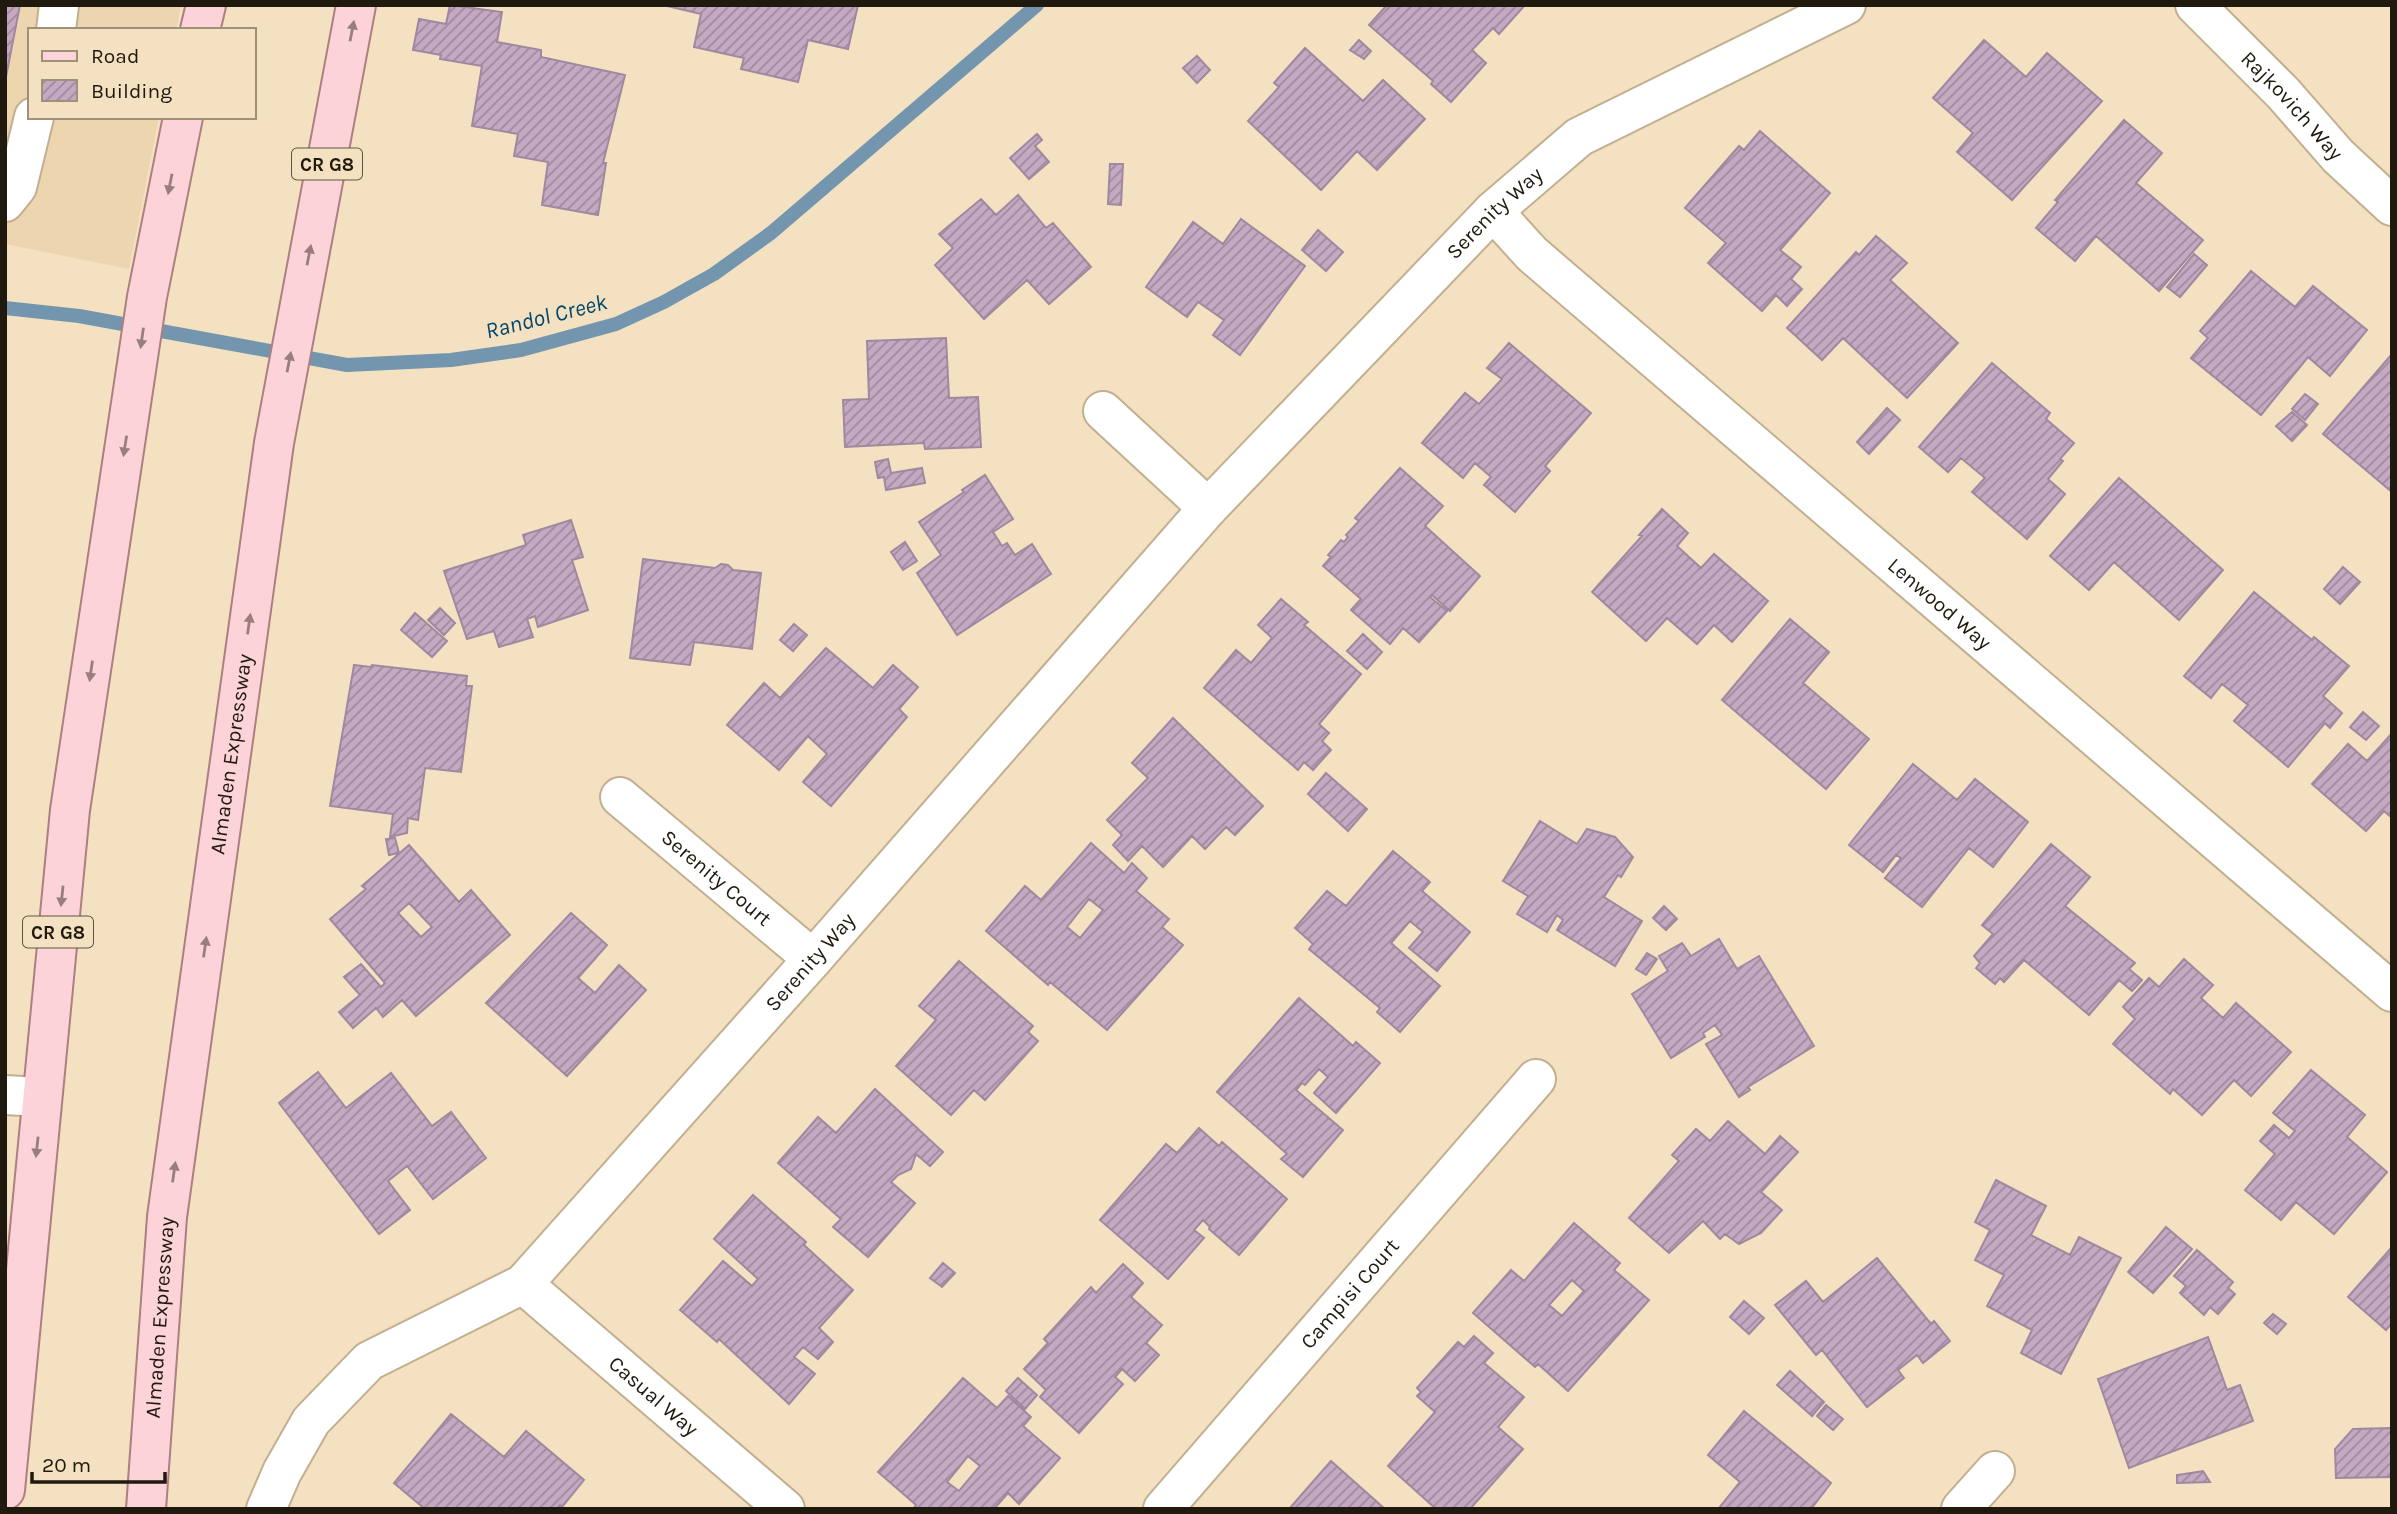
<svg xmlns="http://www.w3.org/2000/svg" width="2397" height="1514" font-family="Karla,sans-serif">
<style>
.built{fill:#edd5b0}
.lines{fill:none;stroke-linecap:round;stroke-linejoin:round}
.stream{stroke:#7396ae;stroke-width:14}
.building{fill:url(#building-hatch);stroke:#a1879f;stroke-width:2;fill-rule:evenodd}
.minor-casing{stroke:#c1af90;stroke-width:42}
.major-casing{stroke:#ac7f82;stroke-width:42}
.minor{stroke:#fff;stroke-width:38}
.major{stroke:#fbd3d9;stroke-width:38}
.oneway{fill:#987f7e}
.labels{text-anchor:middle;stroke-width:5;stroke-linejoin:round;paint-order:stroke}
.shield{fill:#f4e1c1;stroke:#605544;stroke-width:2}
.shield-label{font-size:19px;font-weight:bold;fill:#20190e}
.street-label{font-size:21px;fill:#20190e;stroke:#f4e1c1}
.water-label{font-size:23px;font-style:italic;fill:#05476c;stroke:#f4e1c1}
</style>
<defs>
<pattern id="building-hatch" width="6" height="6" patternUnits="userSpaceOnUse" patternTransform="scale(1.75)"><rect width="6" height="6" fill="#c5a9c2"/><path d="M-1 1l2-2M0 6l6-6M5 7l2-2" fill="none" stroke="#a0899c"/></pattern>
</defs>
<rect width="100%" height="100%" fill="#f4e1c1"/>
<path class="built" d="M5,5H181L176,30H30V117H159L129,269L5,244Z"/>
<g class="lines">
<path class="stream" d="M5,308L79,316L347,365L451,360L521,350L616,324L664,302L714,274L771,233L1037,5"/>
</g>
<path class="building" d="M5,5H20L5,82Z
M450,5L502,12L497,42L541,50V57L625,75L603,163H606L598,215L542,205L548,162L514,156L518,134L472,126L482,66L440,59L441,55L413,50L419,19L446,24Z
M663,5H858L848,49L808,40L798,82L741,69L744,58L694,47L701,14Z
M1387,5H1525L1499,34L1493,28L1472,50L1486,63L1451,102L1431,84L1433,81L1369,25Z
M1359,40L1371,51L1364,59L1350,50Z
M1984,40L2026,77L2047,53L2102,101L2012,200L1957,152L1973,133L1933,98Z
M1305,48L1363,101L1383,80L1425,119L1377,170L1357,151L1321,190L1248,121L1279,87L1274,83Z
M1197,56L1210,70L1197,83L1183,68Z
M2124,120L2162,153L2136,183L2203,240L2159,291L2096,236L2075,261L2036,228L2058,202L2055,200Z
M1760,131L1830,193L1780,250L1801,267L1791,279L1802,289L1787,306L1776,295L1762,311L1708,263L1726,243L1685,208L1739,146L1744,150Z
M1037,134L1042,140L1035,146L1049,162L1029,179L1010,158Z
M1110,164H1123L1121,205L1108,204Z
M1018,195L1046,228L1053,223L1091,267L1049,304L1027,280L984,319L935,265L953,248L939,234L981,199L996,215Z
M1241,219L1305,266L1240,355L1213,335L1224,320L1198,302L1187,317L1146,287L1193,222L1223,244Z
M1318,230L1343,252L1326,271L1302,250Z
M1876,236L1907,263L1890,280L1958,343L1907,398L1843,338L1822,360L1787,328L1856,252L1859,255Z
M2194,254L2207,265L2180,297L2167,287Z
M2251,271L2295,307L2313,286L2367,330L2330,376L2308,357L2261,415L2191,358L2208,338L2200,331Z
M946,338L949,398L978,397L981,447L925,449L924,443L845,447L843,400L869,399L867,341Z
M1509,343L1591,413L1545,466L1550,471L1515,512L1484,485L1491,477L1475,463L1463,478L1422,443L1465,393L1479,404L1502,379L1487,368Z
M2392,354V492L2323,434Z
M1992,363L2050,413L2046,419L2074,443L2060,459L2063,461L2048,479L2065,494L2027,539L1972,492L1985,478L1961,458L1948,472L1919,447Z
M2305,394L2318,404L2305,420L2292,409Z
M1887,408L1900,420L1869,454L1857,442Z
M2292,412L2307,425L2292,441L2276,426Z
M888,459L891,473L922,468L925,483L886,490L884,477L878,478L875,462Z
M1400,468L1443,506L1425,526L1480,576L1450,611L1432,595L1430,597L1447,611L1419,642L1403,628L1390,644L1351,610L1361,599L1323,566L1331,557L1328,555L1341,540L1344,542L1348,537L1346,535L1359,521L1355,518Z
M985,475L1013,519L993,532L1002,546L1007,543L1015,555L1032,544L1051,574L957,635L917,573L941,555L919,522L964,492L962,490Z
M2119,478L2223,570L2179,620L2114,562L2089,590L2050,556Z
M1662,509L1688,533L1677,546L1701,568L1714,554L1768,601L1732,642L1714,625L1697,644L1667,618L1646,641L1592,592L1642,536L1639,535Z
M571,520L583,557L572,560L588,610L538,627L535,616L527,619L533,637L499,647L494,631L467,639L444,571L526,545L523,535Z
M905,542L917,561L903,570L891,552Z
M643,559L715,568L721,564L728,565L733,570L761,573L752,649L694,642L690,665L630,658Z
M2343,567L2360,582L2340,604L2324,589Z
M2254,592L2312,640L2314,637L2349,666L2323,696L2342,713L2330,728L2325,723L2288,767L2234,721L2248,705L2222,684L2211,698L2184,676Z
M1281,599L1308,622L1304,625L1361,674L1319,724L1329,733L1322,741L1331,750L1313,770L1304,762L1298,770L1204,688L1236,650L1251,663L1272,638L1258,625Z
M440,608L455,623L444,635L428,620Z
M415,613L447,641L432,657L401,630Z
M1790,619L1829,652L1803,683L1869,739L1826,789L1722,700Z
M794,624L807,635L793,651L780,640Z
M1363,634L1382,652L1367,669L1347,651Z
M826,648L873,688L893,665L918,687L899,709L907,717L831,806L803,782L827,754L808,736L779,770L727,725L764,683L780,698Z
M354,665L371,667L372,665L467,676L466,686H472L461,772L425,768L418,820L408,818L407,833L390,837L393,814L330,806Z
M2363,712L2379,726L2366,740L2350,727Z
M1173,718L1263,806L1235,835L1226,827L1205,849L1192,836L1163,867L1142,846L1128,861L1113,845L1122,835L1107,820L1148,778L1132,763Z
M2392,733V818L2384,811L2366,831L2312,784L2348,744L2367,761Z
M1913,764L1957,800L1975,779L2028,822L1993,867L1969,848L1922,907L1885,878L1901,858L1896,855L1883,872L1849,845Z
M1326,773L1367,809L1348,831L1308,794Z
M1540,821L1577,844L1587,829L1615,837L1633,857L1621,877L1618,875L1604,897L1642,921L1615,966L1557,930L1563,920L1557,915L1547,932L1517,914L1528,896L1503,881Z
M395,838L399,853L389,855L386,839Z
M1091,843L1124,873L1132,863L1147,878L1136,891L1169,919L1162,927L1183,945L1107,1030L1050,982L1048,985L986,931L1025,886L1041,900ZM1089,899L1103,910L1080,938L1067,927Z
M2051,844L2090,877L2065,906L2135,963L2129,969L2142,980L2132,991L2119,980L2089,1015L2024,960L2004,982L2000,978L1995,984L1976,968L1980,963L1974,956L1993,934L1982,925Z
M409,845L459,902L471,890L510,935L416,1016L402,1000L383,1017L376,1008L353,1028L339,1012L360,995L344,977L361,964L381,987L385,983L330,919L366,889L362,886ZM409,903L432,927L421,937L398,913Z
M1393,851L1430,882L1422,891L1470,932L1437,971L1409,948L1423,932L1410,921L1391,943L1440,986L1400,1032L1377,1012L1380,1008L1309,949L1313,944L1295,928L1327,891L1346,906Z
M1664,906L1677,919L1666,930L1653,918Z
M571,913L607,945L578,978L595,993L619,965L646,990L567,1076L486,1003Z
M1719,939L1737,969L1759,956L1814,1046L1748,1087L1750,1090L1739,1097L1706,1044L1722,1035L1715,1025L1703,1033L1705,1037L1671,1058L1632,994L1668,971L1659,956L1682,943L1691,956Z
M1647,953L1657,959L1646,975L1636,969Z
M2184,959L2213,985L2201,998L2223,1018L2236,1003L2291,1052L2251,1096L2234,1080L2202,1115L2173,1089L2170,1094L2113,1044L2135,1019L2123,1007L2149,978L2159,987Z
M959,961L1033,1026L1028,1032L1038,1041L985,1100L974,1090L951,1115L896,1066L936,1020L919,1006Z
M1299,998L1353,1046L1356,1042L1380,1063L1336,1113L1314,1093L1328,1077L1319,1069L1305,1085L1302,1083L1296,1090L1343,1130L1303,1177L1281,1159L1287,1154L1217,1092Z
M2311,1070L2365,1115L2347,1137L2387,1172L2334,1234L2296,1202L2281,1220L2245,1190L2275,1154L2260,1141L2274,1125L2289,1138L2295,1131L2273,1113Z
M318,1072L346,1108L391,1073L432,1126L451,1112L486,1158L433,1199L407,1166L388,1181L410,1210L379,1234L279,1103Z
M875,1089L943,1152L930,1166L916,1154L911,1169L898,1175L891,1182L915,1203L868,1257L833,1227L841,1219L778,1163L818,1117L836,1133Z
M1728,1121L1765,1154L1780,1136L1798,1152L1761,1192L1782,1210L1761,1233L1739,1244L1725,1234L1720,1239L1703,1221L1669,1253L1629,1218L1679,1161L1672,1155L1696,1129L1710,1141Z
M1199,1128L1219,1146L1222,1142L1287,1199L1239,1255L1209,1229L1210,1227L1203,1220L1194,1230L1204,1238L1168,1279L1100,1220L1166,1144L1177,1153Z
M1996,1180L2046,1206L2031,1235L2070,1255L2079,1237L2121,1258L2061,1374L2021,1353L2032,1330L1987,1306L2004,1275L1975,1260L1990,1230L1975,1222Z
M753,1195L806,1242L804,1245L853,1290L819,1328L833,1342L818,1359L803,1347L794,1357L815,1374L789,1404L719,1339L717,1342L680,1310L723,1261L752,1286L758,1279L714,1239Z
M1574,1223L1620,1263L1614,1270L1649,1300L1568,1391L1538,1364L1535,1367L1473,1313L1511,1270L1524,1281ZM1572,1280L1584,1291L1562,1316L1549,1305Z
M2166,1227L2192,1249L2153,1293L2128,1272Z
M2392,1247V1323L2386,1330L2348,1297Z
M2197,1250L2233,1282L2228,1288L2235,1294L2218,1314L2210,1307L2204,1315L2180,1293L2186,1286L2174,1276Z
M1877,1258L1931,1324L1934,1321L1950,1341L1923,1363L1917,1355L1898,1370L1904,1378L1867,1407L1822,1350L1816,1355L1775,1305L1806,1281L1823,1302Z
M943,1263L955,1273L942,1287L930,1278Z
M1123,1264L1143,1283L1131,1297L1162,1325L1146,1343L1159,1355L1135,1381L1122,1369L1115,1377L1123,1384L1079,1433L1040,1397L1046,1390L1024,1369L1048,1343L1044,1339L1091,1287L1096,1293Z
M1744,1301L1764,1318L1749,1334L1730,1317Z
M2273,1314L2286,1324L2277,1334L2264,1323Z
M1474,1336L1493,1353L1484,1363L1524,1397L1498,1427L1523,1449L1470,1509H1436L1388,1466L1435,1412L1417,1396L1421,1392L1417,1388L1458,1342L1464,1347Z
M2208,1337L2227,1390L2240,1385L2253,1421L2129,1468L2098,1379Z
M1790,1371L1824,1402L1812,1416L1777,1385Z
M963,1378L997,1408L1008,1396L1031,1417L1023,1426L1060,1458L1019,1504L1008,1493L994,1509H913L916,1505L878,1472ZM968,1456L980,1466L959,1491L947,1482Z
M1018,1378L1037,1395L1025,1409L1006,1391Z
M1826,1405L1843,1419L1833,1430L1817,1416Z
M1744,1411L1831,1483L1811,1509L1719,1508L1740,1482L1708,1455Z
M451,1414L504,1457L526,1431L584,1480L562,1507L560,1505L557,1509H425L394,1483Z
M2391,1428L2392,1477L2336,1478L2335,1449L2353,1429Z
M1331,1461L1385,1509H1289Z
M2203,1471L2210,1482L2177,1483V1475Z"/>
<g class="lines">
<defs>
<g id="minor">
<path id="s1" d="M2195,5L2283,93L2338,156L2392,206"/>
<path d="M56,30L59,5"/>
<path d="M5,202L17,187L34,117"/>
<path id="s2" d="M1493,211L1532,254L2392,992"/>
<path d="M1103,411L1208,508"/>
<path id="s3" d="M620,797L813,959"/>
<path d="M5,1095L42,1097"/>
<path id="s4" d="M523,1284L785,1509"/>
<path id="s5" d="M266,1509L282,1472L311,1421L369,1361L523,1284L813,959L1208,508L1493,211L1579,137L1846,5"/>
<path id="s6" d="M1163,1509L1536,1079"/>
<path d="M1961,1509L1995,1471"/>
</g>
<g id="major">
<path d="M200,30L206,5"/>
<path d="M5,1490L70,810L147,297L183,117"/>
<path id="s7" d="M146,1509L167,1217L274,443L356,5"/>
</g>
</defs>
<use href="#minor" class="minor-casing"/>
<use href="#major" class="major-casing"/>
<use href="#minor" class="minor"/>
<use href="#major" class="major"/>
</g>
<defs><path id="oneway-solid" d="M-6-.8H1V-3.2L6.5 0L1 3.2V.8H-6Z" transform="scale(1.75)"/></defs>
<g class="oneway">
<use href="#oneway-solid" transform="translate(352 31) rotate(-79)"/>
<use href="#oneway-solid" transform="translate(170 184) rotate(101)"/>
<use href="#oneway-solid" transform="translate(309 255) rotate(-79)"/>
<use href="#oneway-solid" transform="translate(142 338) rotate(98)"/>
<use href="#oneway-solid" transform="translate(289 362) rotate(-79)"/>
<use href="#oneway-solid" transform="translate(125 446) rotate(99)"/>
<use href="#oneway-solid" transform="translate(249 624) rotate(-82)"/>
<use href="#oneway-solid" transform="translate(91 671) rotate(98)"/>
<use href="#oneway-solid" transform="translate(62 896) rotate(96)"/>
<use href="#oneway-solid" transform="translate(205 947) rotate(-82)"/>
<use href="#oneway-solid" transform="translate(37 1147) rotate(96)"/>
<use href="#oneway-solid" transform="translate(174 1172) rotate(-82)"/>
</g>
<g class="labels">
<g class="shield">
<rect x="292" y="148.5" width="70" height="31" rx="5"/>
<rect x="23" y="916.5" width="70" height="31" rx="5"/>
</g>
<g class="shield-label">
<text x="327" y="171">CR G8</text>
<text x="58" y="939">CR G8</text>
</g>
<g class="street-label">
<text dy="7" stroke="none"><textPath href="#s1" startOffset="140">Rajkovich Way</textPath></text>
<text dy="7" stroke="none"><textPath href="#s5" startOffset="1801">Serenity Way</textPath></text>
<text dy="7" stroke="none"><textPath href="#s2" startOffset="595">Lenwood Way</textPath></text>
<text dy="7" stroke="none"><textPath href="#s7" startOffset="760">Almaden Expressway</textPath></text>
<text dy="7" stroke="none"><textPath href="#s3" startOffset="126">Serenity Court</textPath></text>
<text dy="7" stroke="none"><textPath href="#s5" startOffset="786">Serenity Way</textPath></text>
<text dy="7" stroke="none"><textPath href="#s6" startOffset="285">Campisi Court</textPath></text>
<text dy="7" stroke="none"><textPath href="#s7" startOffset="192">Almaden Expressway</textPath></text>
<text dy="7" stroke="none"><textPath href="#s4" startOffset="172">Casual Way</textPath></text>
</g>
<g class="water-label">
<text transform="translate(546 316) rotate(-14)" y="8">Randol Creek</text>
</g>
</g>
<rect width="2397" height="1514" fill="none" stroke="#20190e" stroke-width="14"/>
<rect x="28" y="28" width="228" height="91" fill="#f4e1c1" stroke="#9f9179" stroke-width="2"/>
<rect x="42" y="51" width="35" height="10" fill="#fbd3d9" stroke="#9f9179" stroke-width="2"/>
<text x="91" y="63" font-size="21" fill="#20190e">Road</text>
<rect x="42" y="80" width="35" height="21" fill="url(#building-hatch)" stroke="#9f9179" stroke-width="2"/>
<text x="91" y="98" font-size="21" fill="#20190e">Building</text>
<path d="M32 1472v10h133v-10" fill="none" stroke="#20190e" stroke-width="3.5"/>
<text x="42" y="1472" font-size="21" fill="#20190e" stroke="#f4e1c1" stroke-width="5" paint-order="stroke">20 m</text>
</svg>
